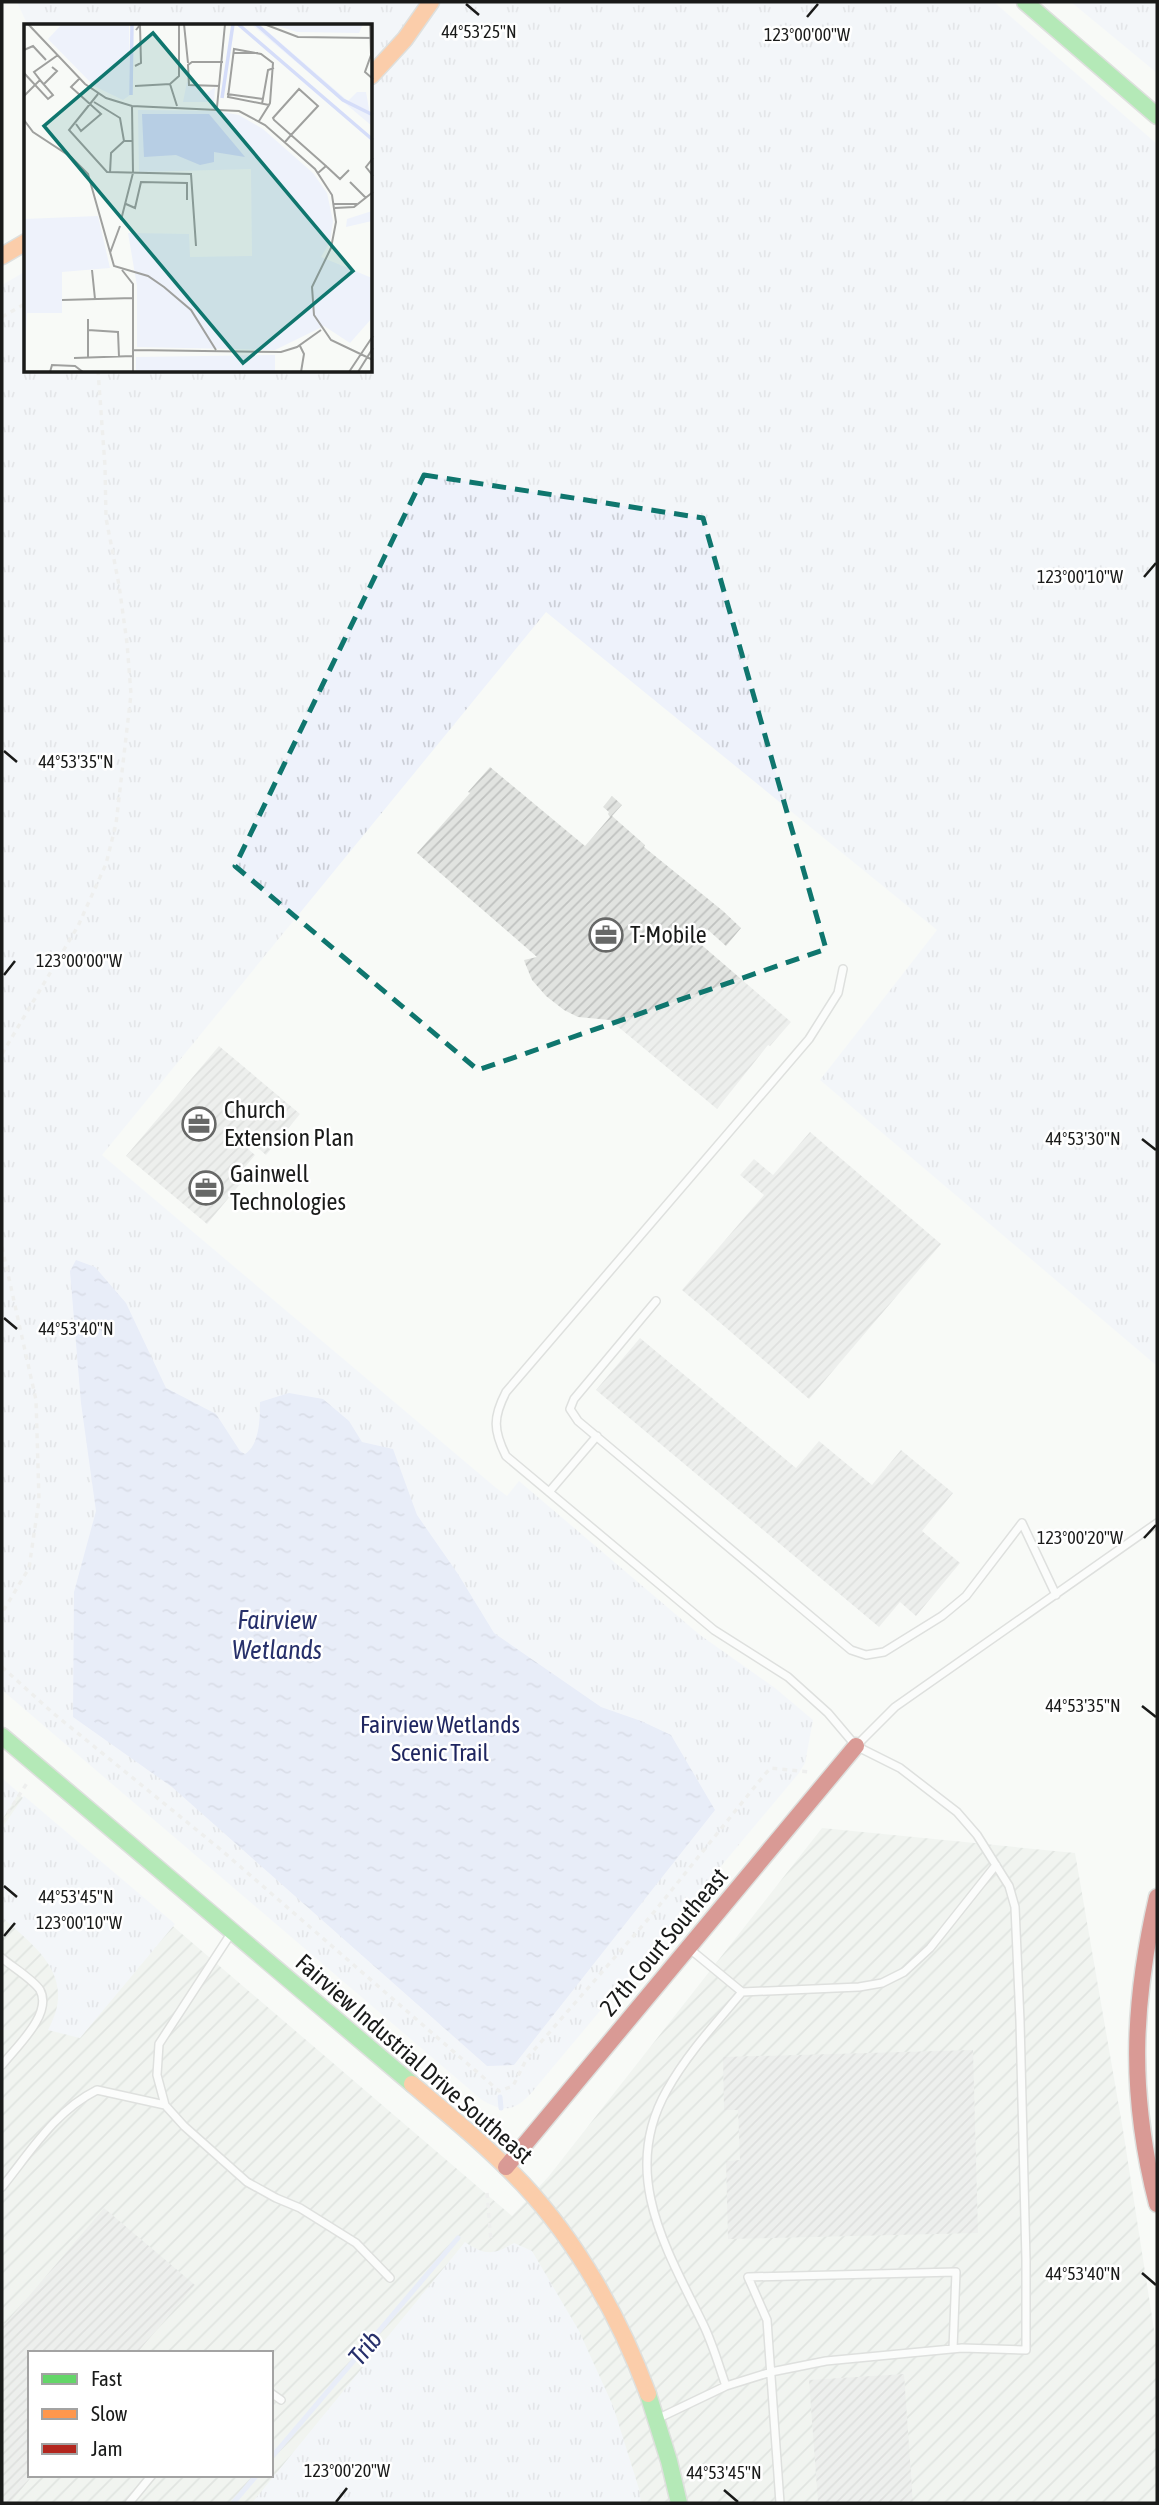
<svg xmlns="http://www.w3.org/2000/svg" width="1159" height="2505" font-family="'Asap Condensed',sans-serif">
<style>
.industrial{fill:url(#industrial-furrows);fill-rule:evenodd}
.grass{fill:url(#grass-tufts)}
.water{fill:url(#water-ripples)}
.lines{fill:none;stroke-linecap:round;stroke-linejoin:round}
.stream{stroke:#d5ddf9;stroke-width:5}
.building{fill:url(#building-hatch)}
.lane-casing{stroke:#bfc1be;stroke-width:10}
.fast-casing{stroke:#bfc1be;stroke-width:19}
.slow-casing{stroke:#bfc1be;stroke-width:19}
.jam-casing{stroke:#bfc1be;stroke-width:19}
.path{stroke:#e3e3e3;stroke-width:3.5;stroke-dasharray:5 5;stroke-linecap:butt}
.lane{stroke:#fefefe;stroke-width:7}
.fast{stroke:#63d668;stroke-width:16}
.slow{stroke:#ff974d;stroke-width:16}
.jam{stroke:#b3261e;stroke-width:16}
.marked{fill:none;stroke:#0f766e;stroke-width:5;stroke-dasharray:14 9;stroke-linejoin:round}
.ticks{fill:none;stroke:#191a19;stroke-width:2.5}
.labels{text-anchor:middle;stroke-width:5;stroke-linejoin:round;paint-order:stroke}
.poi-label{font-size:24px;fill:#191a19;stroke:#fff;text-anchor:start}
.park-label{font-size:24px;fill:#1f2660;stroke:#fff}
.street-label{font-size:24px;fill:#191a19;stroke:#fff}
.water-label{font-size:26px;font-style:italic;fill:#27306b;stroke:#fff}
.inset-river{fill:none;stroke:#d5ddf9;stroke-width:3.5}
.inset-road{fill:none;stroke:#9fa09e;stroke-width:2}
.view{fill:#0f766e;fill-opacity:0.15;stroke:#0f766e;stroke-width:3.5}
.inset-edge{fill:none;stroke:#191a19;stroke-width:3.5}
.ticks-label{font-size:18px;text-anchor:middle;fill:#191a19;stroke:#fff;stroke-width:5;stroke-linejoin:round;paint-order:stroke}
</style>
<defs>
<pattern id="industrial-furrows" width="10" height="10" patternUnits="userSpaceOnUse" patternTransform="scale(1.75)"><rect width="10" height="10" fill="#e8eee7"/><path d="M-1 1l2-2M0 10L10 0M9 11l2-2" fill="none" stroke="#c6ccc6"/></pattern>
<pattern id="grass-tufts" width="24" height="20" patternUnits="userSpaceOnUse" patternTransform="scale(1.75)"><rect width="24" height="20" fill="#eef2fb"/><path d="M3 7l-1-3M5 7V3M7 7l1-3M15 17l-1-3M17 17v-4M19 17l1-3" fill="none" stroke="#cccfd7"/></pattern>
<pattern id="water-ripples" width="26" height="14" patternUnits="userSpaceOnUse" patternTransform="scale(1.75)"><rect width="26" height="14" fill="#d5ddf9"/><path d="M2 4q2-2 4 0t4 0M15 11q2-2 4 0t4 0" fill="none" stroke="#b6bdd5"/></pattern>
<pattern id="building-hatch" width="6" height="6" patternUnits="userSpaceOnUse" patternTransform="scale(1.75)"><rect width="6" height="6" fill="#e1e3e0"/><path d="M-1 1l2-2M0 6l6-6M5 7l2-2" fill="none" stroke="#c0c2c0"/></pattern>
</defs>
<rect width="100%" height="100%" fill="#f8faf7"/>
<path class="industrial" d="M2,1780L512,2216L549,2176L822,1828L1075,1853L1123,2130L1157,2349V2503H2ZM30,2353H271V2475H30Z"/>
<path class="grass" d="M17,2H994L1157,144V1366L820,1080L937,930L546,612L102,1155L495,1487L507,1496L519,1481L700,1635L775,1688L813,1720L805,1763L799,1773L533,2091C516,2110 506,2114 482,2100L2,1690V285L26,271V371H371V26H28Z
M1071,2H1157V73Z
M2,1778L19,1793L2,1820Z
M24,1796L175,1924L80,2038L48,2030C77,1977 38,1949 2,1917V1828Z
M465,2242C485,2256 494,2255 514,2243L532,2251L579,2331L613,2406L639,2489L641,2503H252Z"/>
<path class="water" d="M76,1260L95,1267L126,1303L166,1388L216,1414L240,1451L245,1454C260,1444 260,1418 260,1402L289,1393L323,1399L349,1421L362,1442L393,1449L417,1515L458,1574L494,1633L601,1707L641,1721L671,1735L715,1810L514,2065L487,2066L172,1787L73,1717L74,1592L96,1511L81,1403L70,1271Z"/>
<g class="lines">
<path class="stream" d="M500,2097L501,2108
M271,2458L458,2238
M233,2503L257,2475"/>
</g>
<path class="building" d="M490,767L585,846L610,817L608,814L609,812L603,807L612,796L622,805L612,816L645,845L644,847L723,911L741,928L726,946L707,929L697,941L791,1022L770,1046L768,1045L717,1109L610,1020L578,1017L564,1010L546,996L532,980L525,963L524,960L537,957L417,853L470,793L468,792Z
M219,1046L300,1114L266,1155L252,1143L248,1149L255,1155L240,1173L232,1166L228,1172L241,1183L207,1224L126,1156Z
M810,1132L941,1244L809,1399L682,1290L764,1195L740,1175L754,1159L773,1175Z
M640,1338L796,1468L819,1441L872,1485L901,1450L953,1493L922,1531L960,1563L916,1616L900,1602L879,1627L596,1390Z
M973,2050L978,2233L728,2239L726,2161L740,2160L738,2110H724L723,2057Z
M104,2208L195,2285L137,2353H30V2475H33L10,2503H2V2322L5,2324Z
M904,2374L913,2503H818L809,2380Z"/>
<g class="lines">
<defs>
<path id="lane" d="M656,1301L574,1399L570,1409L578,1421L851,1650L866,1655L884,1652L942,1616L966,1596L1022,1523L1056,1595
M549,1492L597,1436
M857,1745L895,1707L1157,1523
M230,1935L159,2044L157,2075L165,2105L184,2126L247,2182L276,2198L300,2208L356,2243L390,2278
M691,1950L742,1992L859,1987L882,1983L904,1972L930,1948L996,1865
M2,1958C11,1966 34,1980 40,1990C53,2014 16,2047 2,2065
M2,2187C31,2151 55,2111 97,2090L165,2105
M726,2386C719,2366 713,2345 704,2326C667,2250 619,2174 667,2090C687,2054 716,2023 742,1992
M271,2393L281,2400
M659,2418L726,2386L771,2372L826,2361L962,2348L1026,2350V2260L1020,2021L1015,1907L1009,1886L977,1835L957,1812L900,1768L856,1746L828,1713L788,1677L714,1630L506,1456C493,1430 493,1417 506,1392L809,1039L838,993L843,969
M129,2503L152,2475
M780,2503L767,2320L748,2277L956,2272L953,2349"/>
<path id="fast" d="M1025,2L1157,116
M2,1736L412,2084
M648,2394L669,2461L679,2503"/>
<path id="slow" d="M371,76L405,39L431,2
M2,256L26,242
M412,2084C450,2116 489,2148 523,2184C578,2243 620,2318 648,2394"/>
<path id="jam" d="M1157,1897C1132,2006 1129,2095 1157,2204
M506,2167L856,1746"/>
</defs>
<use href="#lane" class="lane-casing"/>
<use href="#fast" class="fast-casing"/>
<use href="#slow" class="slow-casing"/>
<use href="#jam" class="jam-casing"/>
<path class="path" d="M2,317L26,303
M2,1054L78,926L106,864L116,824L131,694L127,643L119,585L106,518L105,466L98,371
M2,1247L36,1400L39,1500L29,1568L2,1613
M2,1667L53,1713L220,1849L499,2091L513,2086L527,2058L650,1917L765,1774L771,1768L810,1772
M2,1822L27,1783
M487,2193L491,2242"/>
<use href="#lane" class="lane"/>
<use href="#fast" class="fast"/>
<use href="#slow" class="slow"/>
<use href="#jam" class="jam"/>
</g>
<path d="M0 0H1159V2505H0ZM424,475L703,518L826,949L478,1070L235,866Z" fill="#f8faf7" fill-opacity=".55" fill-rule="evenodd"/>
<path class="marked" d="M424,475L703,518L826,949L478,1070L235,866Z"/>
<path class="ticks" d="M466,4L479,15M807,17L818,4M1144,577L1156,563M4,751L17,762M4,975L15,961M1142,1139L1156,1150M4,1318L17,1329M1144,1538L1156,1525M1142,1706L1156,1717M4,1886L17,1897M4,1936L15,1923M1142,2273L1156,2285M724,2490L738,2502M336,2502L347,2488"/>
<defs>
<symbol id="office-ring" viewBox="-11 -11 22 22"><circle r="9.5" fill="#fff" stroke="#676867" stroke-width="1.5"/><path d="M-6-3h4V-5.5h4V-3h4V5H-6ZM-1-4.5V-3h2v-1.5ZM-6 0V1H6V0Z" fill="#676867"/></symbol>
</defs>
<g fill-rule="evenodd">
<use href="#office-ring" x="587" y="916" width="38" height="38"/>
<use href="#office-ring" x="180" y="1105" width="38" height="38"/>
<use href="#office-ring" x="187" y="1169" width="38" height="38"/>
</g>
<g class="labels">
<g class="poi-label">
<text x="630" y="943">T-Mobile</text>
<text x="224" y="1118">Church<tspan x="224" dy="28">Extension Plan</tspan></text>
<text x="230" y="1182">Gainwell<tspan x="230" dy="28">Technologies</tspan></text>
</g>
<g class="park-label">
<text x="440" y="1733">Fairview Wetlands<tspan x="440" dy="28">Scenic Trail</tspan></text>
</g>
<g class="street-label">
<text transform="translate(664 1942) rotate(-50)" y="8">27th Court Southeast</text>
<text transform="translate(414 2059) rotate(41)" y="8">Fairview Industrial Drive Southeast</text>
</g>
<g class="water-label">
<text x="277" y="1629">Fairview<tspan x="277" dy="30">Wetlands</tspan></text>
<text transform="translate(365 2348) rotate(-50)" y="9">Trib</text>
</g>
</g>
<g transform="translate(24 24)">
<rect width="348" height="348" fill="#f8faf7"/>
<path d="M38,0H105L106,71L99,76L70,62L24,15ZM248,0H339L335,9L273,8ZM163,58L183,69L191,63L190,78H159ZM114,86L192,87L215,91L239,105L289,149L303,169L309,197L306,218L297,233L348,254V294L326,319L300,302L251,326L113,323V262L104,209L165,210L166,233L228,232L227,145L115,148ZM251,331V348H112V333Z" fill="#eef2fb"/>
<path d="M227,0H235L324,77L333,68H342L348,102ZM348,187V197L322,203L323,195ZM74,192L86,244L38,248V289H3L0,348V195Z" fill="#eef2fb"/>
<path d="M118,90H185L221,133L190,128V138L176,141L152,131L120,133Z" fill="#d5ddf9"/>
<path class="inset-river" d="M214,0L349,116M232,0L319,76L349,91M107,71L108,0M198,74L209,0"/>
<path class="inset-road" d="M4,0L61,60L82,74L108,82L215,87L241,101L291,145L308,171L312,198L307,224L288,263L290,291L307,316L349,336M160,0L164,39M240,0L274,13L349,14M346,0L347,31L341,48L349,55M0,26L9,22L22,36M209,29H234M111,42L117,39L116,1L112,6M0,49L24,75L29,71L16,56M20,60L33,47L28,43M146,60L155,52V0M111,62L146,60L153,82M196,62L165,61L164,41L168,38H199M74,70L45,106L83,148L167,150L172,222M203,70L239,75M0,72L16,56L10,48L34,31M70,78L96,94L100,117M238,80L244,46L250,44M193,83L201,0M0,96L9,108L47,133L64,150L90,242L124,252L140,263L167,286L192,326M235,97L245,81L246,79L249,39L237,30L210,25L204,73L245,81M52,100L57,107L77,90L47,63L56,54M261,118L267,111L294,82L275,65L249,94L250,96L267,111L302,142L294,149M349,134L342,143L349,152M302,142L316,155L325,146M86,149L87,129L100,117H109M326,158L342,174M102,180L111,184L117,158L163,159V176M310,180H333M311,184L330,183L349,168M97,196L109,149L108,82M86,229L96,202M68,246L71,275M98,246L109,260V348M38,276L109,274M64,295V334M64,306L94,308L95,333M276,322L280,330L277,348M109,326L257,328L273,323L297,306M50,334L109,332M26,348L28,341L51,342L59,348M325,348L349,312M334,348L349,324"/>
<path class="view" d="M129,9L329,247L219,339L20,102Z"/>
<rect width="348" height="348" class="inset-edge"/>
</g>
<g class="ticks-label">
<text x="479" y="38">44°53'25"N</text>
<text x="807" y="41">123°00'00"W</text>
<text x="1080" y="583">123°00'10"W</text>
<text x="76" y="768">44°53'35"N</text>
<text x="79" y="967">123°00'00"W</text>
<text x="1083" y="1145">44°53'30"N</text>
<text x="76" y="1335">44°53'40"N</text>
<text x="1080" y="1544">123°00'20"W</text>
<text x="1083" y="1712">44°53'35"N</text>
<text x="76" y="1903">44°53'45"N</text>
<text x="79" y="1929">123°00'10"W</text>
<text x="1083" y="2280">44°53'40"N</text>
<text x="347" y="2477">123°00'20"W</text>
<text x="724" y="2479">44°53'45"N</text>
</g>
<rect width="1159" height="2505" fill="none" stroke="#191a19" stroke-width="7"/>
<rect x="28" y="2351" width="245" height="126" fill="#ffffff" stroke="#a3a3a3" stroke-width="2"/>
<rect x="42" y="2374" width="35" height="10" fill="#63d668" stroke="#a3a3a3" stroke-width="2"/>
<text x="91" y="2386" font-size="21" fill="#191a19">Fast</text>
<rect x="42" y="2409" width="35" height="10" fill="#ff974d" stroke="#a3a3a3" stroke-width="2"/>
<text x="91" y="2421" font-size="21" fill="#191a19">Slow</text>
<rect x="42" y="2444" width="35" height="10" fill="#b3261e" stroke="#a3a3a3" stroke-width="2"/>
<text x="91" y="2456" font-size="21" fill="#191a19">Jam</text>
</svg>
